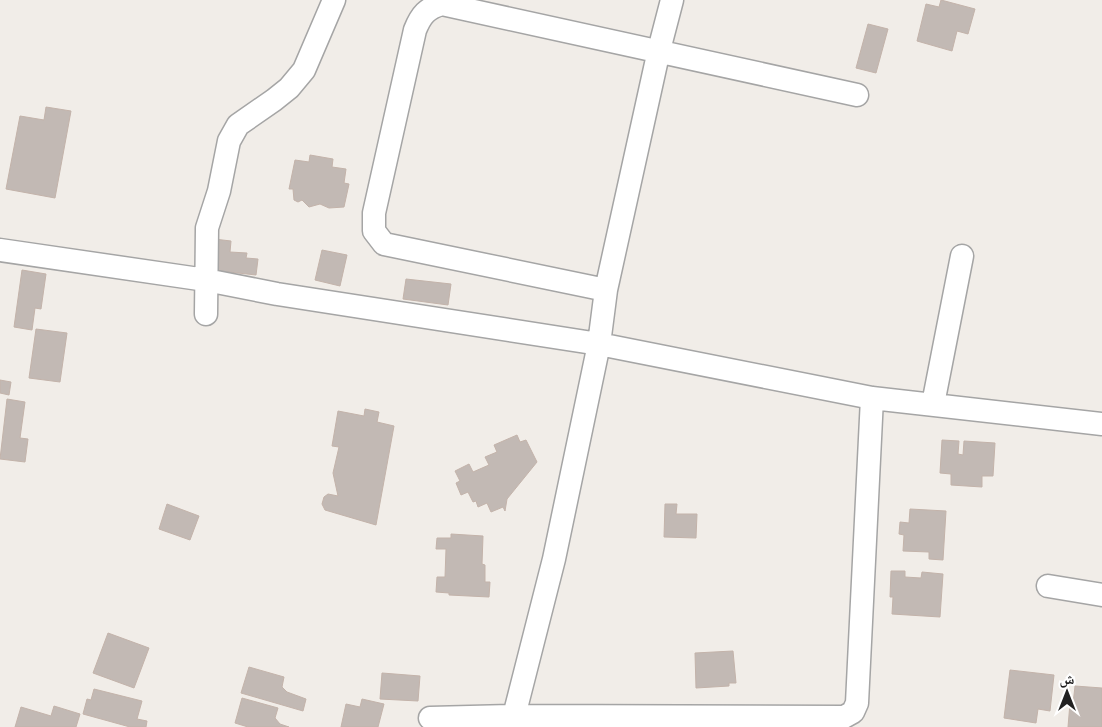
<svg xmlns="http://www.w3.org/2000/svg" width="1102" height="727" font-family="'Alegreya Sans','Noto Naskh Arabic',sans-serif">
<style>
.building{fill:#c2b9b4;stroke:#c3b3aa}
.lines{fill:none;stroke-linecap:round;stroke-linejoin:round}
.minor-casing{stroke:#a5a5a5;stroke-width:25}
.minor{stroke:#fff;stroke-width:22}
</style>
<rect width="100%" height="100%" fill="#f1ede8"/>
<path class="building" d="M941,0L975,9L968,34L957,31L952,51L917,41L926,4L939,7Z
M868,24L888,29L876,73L856,68Z
M46,107L71,111L55,198L6,189L20,116L44,120Z
M310,155L333,159L332,167L346,169L344,183L349,184L344,207L329,208L320,204L309,207L302,200L298,202L294,200L293,189H289L295,160L309,162Z
M214,239L231,241L230,252L247,253L246,258L258,259L256,275L211,270Z
M322,250L347,255L340,286L315,280Z
M22,270L46,274L41,309L35,308L32,330L14,327Z
M406,279L451,284L448,305L403,299Z
M36,329L67,333L60,382L29,378Z
M0,380L11,382L9,395L0,393Z
M7,399L25,402L20,438L28,439L25,462L0,459Z
M365,409L379,412L377,422L394,426L376,525L325,510L322,504L324,497L328,494L338,496L333,473L339,447L332,446L338,411L364,416Z
M517,435L520,442L526,440L537,462L507,499L505,511L503,507L491,512L487,503L478,507L476,501L473,502L468,492L461,495L456,483L460,481L455,471L469,464L473,472L489,465L485,457L497,452L494,445Z
M942,440L959,441L958,454L963,455L964,441L995,443L993,476H982V487L951,485V474L940,473Z
M167,504L199,516L190,540L159,529Z
M665,504H677L676,514H697L696,538L664,537Z
M910,509L946,511L943,560L929,559V552L903,551L904,535L899,534L900,522L909,523Z
M451,534L483,536L482,564L485,565V582H490L489,597L449,595V593L436,592L437,577H445L446,549H436L437,538H451Z
M891,571H905V577L921,578L922,572L943,574L940,617L892,614L893,597H890Z
M108,633L149,648L134,688L93,673Z
M733,651L736,683H729V686L696,688L695,653Z
M249,667L284,677L282,687L287,692L306,699L303,711L241,693Z
M1010,670L1054,675L1050,711L1038,709L1036,723L1004,718Z
M382,673L420,676L418,701L380,699Z
M1075,686L1102,688V727H1068L1070,703L1073,704Z
M94,689L142,701L137,719L147,721L146,727H130L83,714L87,699L91,700Z
M242,698L278,708L275,718L280,724L289,727H248L235,723Z
M362,699L384,704L378,727H341L346,704L360,707Z
M54,706L80,714L76,727H15L21,707L51,716Z"/>
<g class="lines">
<defs>
<path id="minor" d="M0,250L206,280L277,294L599,344L872,398L1102,424
M606,290L384,244L374,231V213L415,30C421,15 427,8 442,4L857,95
M206,314L207,228L219,191L229,141L238,125L274,100L289,88L304,70L334,0
M933,404L962,256
M1048,586L1102,595
M514,716L554,559L599,344L606,290L659,50L672,0
M430,718L514,716L844,717L853,712L857,703L872,398"/>
</defs>
<use href="#minor" class="minor-casing"/>
<use href="#minor" class="minor"/>
</g>
<g transform="translate(1067 692)" stroke="#ffffff" stroke-width="4" paint-order="stroke">
<path d="M0-4L9 19L0 12L-9 19Z" fill="#212121"/>
<text y="-8" font-size="14" font-weight="bold" text-anchor="middle" fill="#212121">ش</text>
</g>
</svg>
